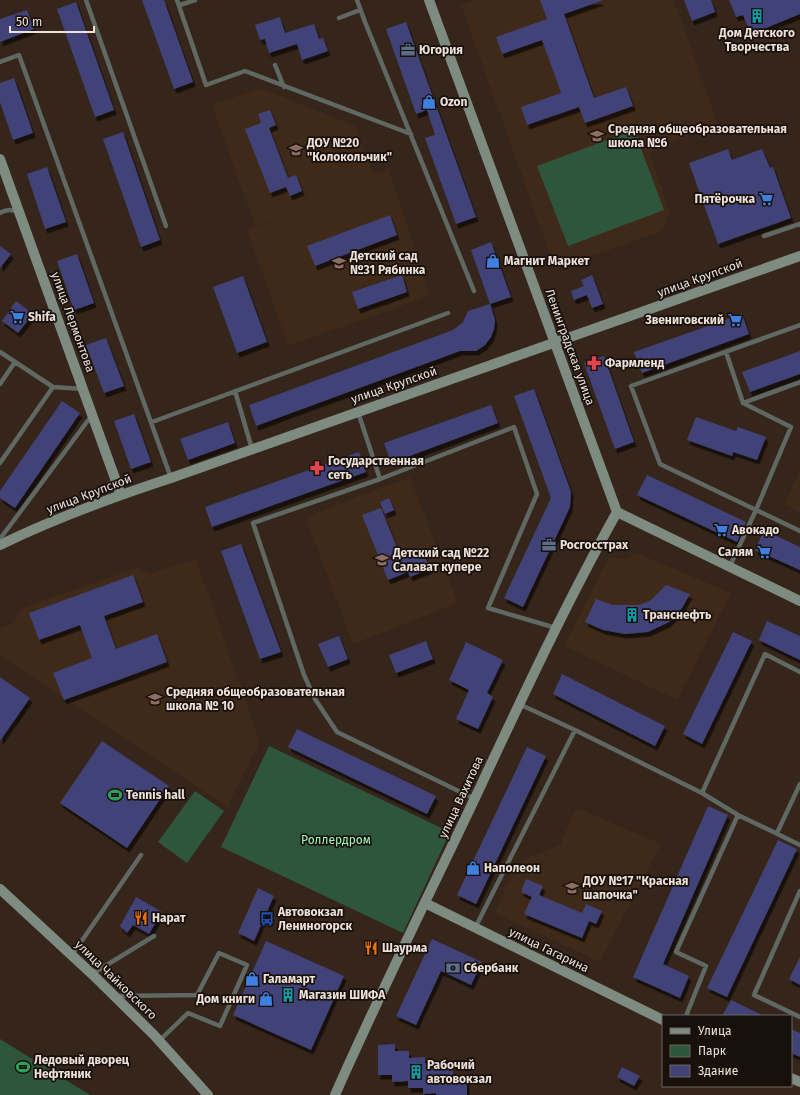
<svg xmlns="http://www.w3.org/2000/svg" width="800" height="1095" font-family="'Fira Sans',sans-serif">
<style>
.built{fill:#3f2919}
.green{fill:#2e563d}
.building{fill:#414278;filter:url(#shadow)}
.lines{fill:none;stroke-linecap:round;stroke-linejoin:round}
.lane{stroke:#5f6862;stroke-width:4.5}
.secondary{stroke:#7e8b81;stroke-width:10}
.labels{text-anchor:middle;stroke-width:3.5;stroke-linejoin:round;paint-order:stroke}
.poi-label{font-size:12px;font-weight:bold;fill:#ede1da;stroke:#18100b;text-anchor:start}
.street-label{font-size:12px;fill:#ede1da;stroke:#18100b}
.park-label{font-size:12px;fill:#9df8be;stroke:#18100b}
</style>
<defs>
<filter id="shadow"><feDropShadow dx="2.5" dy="4.5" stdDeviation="0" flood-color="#0009"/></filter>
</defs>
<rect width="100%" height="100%" fill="#36251a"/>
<path class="built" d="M475,0H674L718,124L656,148L650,154L670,213L664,229L660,232L555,269L461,5Z
M260,88L355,126L374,174L389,170L430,296L288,346L247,230L284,217L255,226L212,105Z
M800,470V512L784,505Z
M410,477L458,603L353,644L305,517Z
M637,553L731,593L677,700L564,646L609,557L625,559Z
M196,559L260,742L227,807L0,656V628L14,623L21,608L139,567L149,574Z
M578,808L661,844L600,962L495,913L516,863L560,845L575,810Z"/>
<path class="green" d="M634,130L664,210L568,246L537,166Z
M269,746L450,832L403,933L221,847Z
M195,791L224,811L187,863L158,842Z
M0,1039L90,1095H0Z"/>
<path class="building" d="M142,0H164L193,82L174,89Z
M540,0H601V1L564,14L594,98L626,87L633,106L585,123L579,107L527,125L521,107L561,93L542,40L502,54L496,37L547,19Z
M684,0H711L715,12L692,21Z
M729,0H800V14L751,34L743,15L736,17Z
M76,2L114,110L95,117L57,9Z
M27,10L34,29L0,42V19Z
M280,17L285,33L314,24L319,39L323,38L328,51L302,60L297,44L269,53L265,39L260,40L255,25Z
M406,22L476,217L456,224L425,138L435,135L427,110L416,114L386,29Z
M14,78L33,133L13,140L0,102V83Z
M270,110L276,125L269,128L288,178L296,175L302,191L290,196L286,187L270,193L245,129L261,123L258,114Z
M123,132L160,240L141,247L103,139Z
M728,149L732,160L762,149L770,168L773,167L791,218L718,244L689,163Z
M47,167L66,222L45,229L27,174Z
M390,215L397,235L315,266L307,246Z
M491,242L511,297L490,304L471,250Z
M0,246L11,254L0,268Z
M77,254L94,303L74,310L57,261Z
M402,275L407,292L358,309L352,292Z
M592,275L603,304L592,308L587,295L574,300L571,291L584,286L581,280Z
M243,276L267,342L237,353L213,287Z
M16,301L33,314L18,333L2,321Z
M490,304L495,320L494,329L491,337L485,345L476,351H460L256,426L249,405L453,330L463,322L468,311Z
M742,314L749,334L642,373L634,352Z
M106,338L124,386L104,393L86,345Z
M800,351V374L750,392L742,372Z
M604,356L634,442L615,449L584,363Z
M534,389L571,492L570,507L523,607L504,598L551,498L514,396Z
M62,401L80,413L15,508L0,498V491Z
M491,405L498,423L391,463L384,443Z
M134,414L151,462L131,469L114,421Z
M696,417L736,431L738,427L766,437L757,460L733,452L732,456L687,440Z
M228,422L235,443L188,460L180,439Z
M359,452L366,472L212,527L205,507Z
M647,475L746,522L737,542L637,495Z
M389,498L394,510L385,514L380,502Z
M381,508L401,558L422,550L430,569L410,577L408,572L388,580L362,515Z
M764,530L800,547V570L755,550Z
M241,544L281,652L260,659L221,551Z
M133,575L143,602L104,616L116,649L157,634L167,662L64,700L53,673L92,658L80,625L39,640L29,613Z
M666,585L690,594L682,608L669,622L648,632L625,634L603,630L585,622L596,599L613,605H640L651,600Z
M767,621L800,636V660L759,640Z
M733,632L752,641L702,744L683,734Z
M339,636L348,659L328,667L318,644Z
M426,641L433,659L396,673L389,655Z
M466,642L503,660L487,693L493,697L478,729L456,719L469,690L449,680Z
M562,674L665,726L655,746L553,694Z
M0,677L30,698L0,741Z
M297,729L436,796L427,814L288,747Z
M102,741L169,786L127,848L60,803Z
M527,747L546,756L476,904L457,895Z
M708,806L728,815L663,964L689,976L680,998L633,977Z
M778,840L797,849L727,997L707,988Z
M526,879L543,886L539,895L582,913L586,904L602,911L596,924L589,921L582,938L524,914L532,897L521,892Z
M258,888L274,896L254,941L238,933Z
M136,897L162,912L149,934L133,925L127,933L120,926Z
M432,939L482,962L471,985L441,971L416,1025L396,1016Z
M266,941L344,976L311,1050L233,1015Z
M800,957V985L789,979Z
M731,1000L764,1016H722Z
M791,1029L800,1033V1057L791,1053Z
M395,1044V1051H409V1058L425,1057V1063H440V1070H453V1076H467V1095H436V1093L423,1094V1088H408V1081L392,1082V1075H378V1045Z
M622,1067L640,1076L634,1086L617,1077Z"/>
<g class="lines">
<path class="lane" d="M86,0L166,226
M177,0L206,85L245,71L411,134
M357,0L365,22L474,291
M180,5L195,0
M339,18L360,10
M0,62L19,55L171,478
M275,65L284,87
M0,213C6,209 11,209 18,212
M764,236L800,224V225
M800,325L631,386L660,464L800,531
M0,352L53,387
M726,352L743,403L800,382
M0,384L15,362
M235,391L252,449
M358,412L380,479L253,523L304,675L315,699L337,732L475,799
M152,422L448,313
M0,463L53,387L83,389
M380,479L514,427L537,494L488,608L556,628
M0,539L92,415
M730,566L756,510L791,427L743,403
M519,704L575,730L702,793L765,654L800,672
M702,793L738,815L800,845
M777,833L800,784
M800,891L754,995L800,1017
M475,928L575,730
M72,955L141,855
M92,974L154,936
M117,996L197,995L219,953L247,965L220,1026L188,1013L160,1040
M686,1016L706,966L676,952L738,815"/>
<path class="secondary" d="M429,0L617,512L800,601
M0,159L121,495
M0,545C55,518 113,497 171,478L800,256
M0,889L92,974L154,1035L208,1095
M425,903L663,1020
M791,1078L800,1082
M335,1095C379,995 428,897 475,798C520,702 565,605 617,512"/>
</g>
<defs>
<symbol id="building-bare" viewBox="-9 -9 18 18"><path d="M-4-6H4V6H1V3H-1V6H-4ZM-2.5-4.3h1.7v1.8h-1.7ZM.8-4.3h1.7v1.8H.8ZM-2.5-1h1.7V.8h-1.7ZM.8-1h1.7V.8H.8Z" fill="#0f9aa8" stroke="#18100b" stroke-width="2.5" paint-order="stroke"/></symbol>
<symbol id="office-bare" viewBox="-9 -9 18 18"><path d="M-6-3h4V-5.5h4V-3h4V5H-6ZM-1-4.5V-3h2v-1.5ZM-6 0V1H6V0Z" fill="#5c6f8a" stroke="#18100b" stroke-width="2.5" paint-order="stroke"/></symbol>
<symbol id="shop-bare" viewBox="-9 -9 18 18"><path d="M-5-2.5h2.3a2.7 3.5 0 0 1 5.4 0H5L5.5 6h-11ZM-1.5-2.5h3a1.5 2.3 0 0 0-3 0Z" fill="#3f7fe0" stroke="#18100b" stroke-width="2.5" paint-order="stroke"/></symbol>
<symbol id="school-bare" viewBox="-9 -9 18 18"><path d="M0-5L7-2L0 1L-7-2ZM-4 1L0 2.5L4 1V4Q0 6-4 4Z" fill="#8d6e63" stroke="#18100b" stroke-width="2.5" paint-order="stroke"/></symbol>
<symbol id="supermarket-bare" viewBox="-9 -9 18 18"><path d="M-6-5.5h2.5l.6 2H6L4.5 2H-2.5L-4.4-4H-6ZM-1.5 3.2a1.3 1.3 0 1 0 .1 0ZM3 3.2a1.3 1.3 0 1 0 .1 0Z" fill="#3f7fe0" stroke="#18100b" stroke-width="2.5" paint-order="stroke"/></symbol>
<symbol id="pharmacy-bare" viewBox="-9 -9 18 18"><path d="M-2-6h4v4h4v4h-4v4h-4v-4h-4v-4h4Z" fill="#e0444e" stroke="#18100b" stroke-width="2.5" paint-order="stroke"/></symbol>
<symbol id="stadium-bare" viewBox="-9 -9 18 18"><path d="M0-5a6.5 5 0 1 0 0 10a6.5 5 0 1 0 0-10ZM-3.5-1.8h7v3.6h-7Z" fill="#2e9e5b" stroke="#18100b" stroke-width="2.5" paint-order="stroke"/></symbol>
<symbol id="restaurant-bare" viewBox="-9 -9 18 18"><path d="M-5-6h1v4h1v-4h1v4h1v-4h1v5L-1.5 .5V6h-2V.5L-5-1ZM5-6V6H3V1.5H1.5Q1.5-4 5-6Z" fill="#e8710a" stroke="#18100b" stroke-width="2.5" paint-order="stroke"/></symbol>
<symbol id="bus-bare" viewBox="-9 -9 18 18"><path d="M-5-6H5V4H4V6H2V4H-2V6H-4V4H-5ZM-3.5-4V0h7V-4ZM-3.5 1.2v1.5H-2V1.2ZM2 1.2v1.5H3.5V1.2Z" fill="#1a4fb4" stroke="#18100b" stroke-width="2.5" paint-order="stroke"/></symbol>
<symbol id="bank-bare" viewBox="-9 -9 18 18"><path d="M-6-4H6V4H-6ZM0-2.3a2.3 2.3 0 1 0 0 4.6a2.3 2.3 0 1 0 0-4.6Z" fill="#5c6f8a" stroke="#18100b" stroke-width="2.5" paint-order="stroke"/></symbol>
</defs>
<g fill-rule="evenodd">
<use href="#building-bare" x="747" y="6" width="20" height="20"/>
<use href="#office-bare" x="398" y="40" width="20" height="20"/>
<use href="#shop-bare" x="419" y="92" width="20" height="20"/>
<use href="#school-bare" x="587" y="126" width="20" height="20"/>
<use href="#school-bare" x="286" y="140" width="20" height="20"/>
<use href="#supermarket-bare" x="756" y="189" width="20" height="20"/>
<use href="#shop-bare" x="483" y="251" width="20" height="20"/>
<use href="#school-bare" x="329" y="253" width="20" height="20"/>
<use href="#supermarket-bare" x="7" y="307" width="20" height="20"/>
<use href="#supermarket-bare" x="725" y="310" width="20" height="20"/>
<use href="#pharmacy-bare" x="584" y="353" width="20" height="20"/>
<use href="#pharmacy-bare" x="307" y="458" width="20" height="20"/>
<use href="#supermarket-bare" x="711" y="520" width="20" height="20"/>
<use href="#office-bare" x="539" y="535" width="20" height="20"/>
<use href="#supermarket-bare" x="754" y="542" width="20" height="20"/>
<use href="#school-bare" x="372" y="550" width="20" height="20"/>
<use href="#building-bare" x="622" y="605" width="20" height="20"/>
<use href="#school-bare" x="145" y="689" width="20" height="20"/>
<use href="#stadium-bare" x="105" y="785" width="20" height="20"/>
<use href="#shop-bare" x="463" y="858" width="20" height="20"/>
<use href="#school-bare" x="562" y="878" width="20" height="20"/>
<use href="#restaurant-bare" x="131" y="908" width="20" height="20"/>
<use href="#bus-bare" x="257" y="909" width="20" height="20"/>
<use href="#restaurant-bare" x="361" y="938" width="20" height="20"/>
<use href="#bank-bare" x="443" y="958" width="20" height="20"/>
<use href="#shop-bare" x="242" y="969" width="20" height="20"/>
<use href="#building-bare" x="278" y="985" width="20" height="20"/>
<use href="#shop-bare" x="256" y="989" width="20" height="20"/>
<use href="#stadium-bare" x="13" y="1057" width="20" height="20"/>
<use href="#building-bare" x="406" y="1062" width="20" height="20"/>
</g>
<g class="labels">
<g class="poi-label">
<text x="757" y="37" text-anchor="middle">Дом Детского<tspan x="757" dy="14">Творчества</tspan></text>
<text x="419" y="54">Югория</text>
<text x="440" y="106">Ozon</text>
<text x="608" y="133">Средняя общеобразовательная<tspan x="608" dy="14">школа №6</tspan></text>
<text x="307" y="147">ДОУ №20<tspan x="307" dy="14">"Колокольчик"</tspan></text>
<text x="755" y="203" text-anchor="end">Пятёрочка</text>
<text x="350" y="260">Детский сад<tspan x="350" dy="14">№31 Рябинка</tspan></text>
<text x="504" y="265">Магнит Маркет</text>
<text x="28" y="321">Shifa</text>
<text x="724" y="324" text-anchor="end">Звениговский</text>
<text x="605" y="367">Фармленд</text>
<text x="328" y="465">Государственная<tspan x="328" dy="14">сеть</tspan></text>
<text x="732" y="534">Авокадо</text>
<text x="560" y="549">Росгосстрах</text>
<text x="753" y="556" text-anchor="end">Салям</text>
<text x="393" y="557">Детский сад №22<tspan x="393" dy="14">Салават купере</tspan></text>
<text x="643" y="619">Транснефть</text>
<text x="166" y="696">Средняя общеобразовательная<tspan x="166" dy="14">школа № 10</tspan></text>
<text x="126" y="799">Tennis hall</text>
<text x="484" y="872">Наполеон</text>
<text x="583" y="885">ДОУ №17 "Красная<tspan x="583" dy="14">шапочка"</tspan></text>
<text x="278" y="916">Автовокзал<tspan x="278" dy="14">Лениногорск</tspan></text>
<text x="152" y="922">Нарат</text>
<text x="382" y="952">Шаурма</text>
<text x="464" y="972">Сбербанк</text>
<text x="263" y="983">Галамарт</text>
<text x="299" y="999">Магазин ШИФА</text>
<text x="255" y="1003" text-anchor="end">Дом книги</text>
<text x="34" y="1064">Ледовый дворец<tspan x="34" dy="14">Нефтяник</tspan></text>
<text x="427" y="1069">Рабочий<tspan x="427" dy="14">автовокзал</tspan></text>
</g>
<g class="street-label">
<text transform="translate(700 278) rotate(-20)" y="4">улица Крупской</text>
<text transform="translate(73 322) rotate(70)" y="4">улица Лермонтова</text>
<text transform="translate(570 347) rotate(70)" y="4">Ленинградская улица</text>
<text transform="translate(394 385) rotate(-19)" y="4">улица Крупской</text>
<text transform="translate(89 494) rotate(-21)" y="4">улица Крупской</text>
<text transform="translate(461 797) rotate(-65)" y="4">улица Вахитова</text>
<text transform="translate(549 950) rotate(26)" y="4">улица Гагарина</text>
<text transform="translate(116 980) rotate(44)" y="4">улица Чайковского</text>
</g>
<g class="park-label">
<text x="336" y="844">Роллердром</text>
</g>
</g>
<rect x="662" y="1015" width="130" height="72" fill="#18100b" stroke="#6d645e"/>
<rect x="670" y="1028" width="20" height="6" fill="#7e8b81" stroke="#6d645e"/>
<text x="698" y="1035" font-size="12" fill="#ede1da">Улица</text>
<rect x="670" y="1045" width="20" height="12" fill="#2e563d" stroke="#6d645e"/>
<text x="698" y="1055" font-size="12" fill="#ede1da">Парк</text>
<rect x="670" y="1065" width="20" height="12" fill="#414278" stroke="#6d645e"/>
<text x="698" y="1075" font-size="12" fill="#ede1da">Здание</text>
<path d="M10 26v6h84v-6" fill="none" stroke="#ede1da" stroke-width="2"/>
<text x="16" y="26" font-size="12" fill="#ede1da" stroke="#18100b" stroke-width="3" paint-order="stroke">50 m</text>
</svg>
